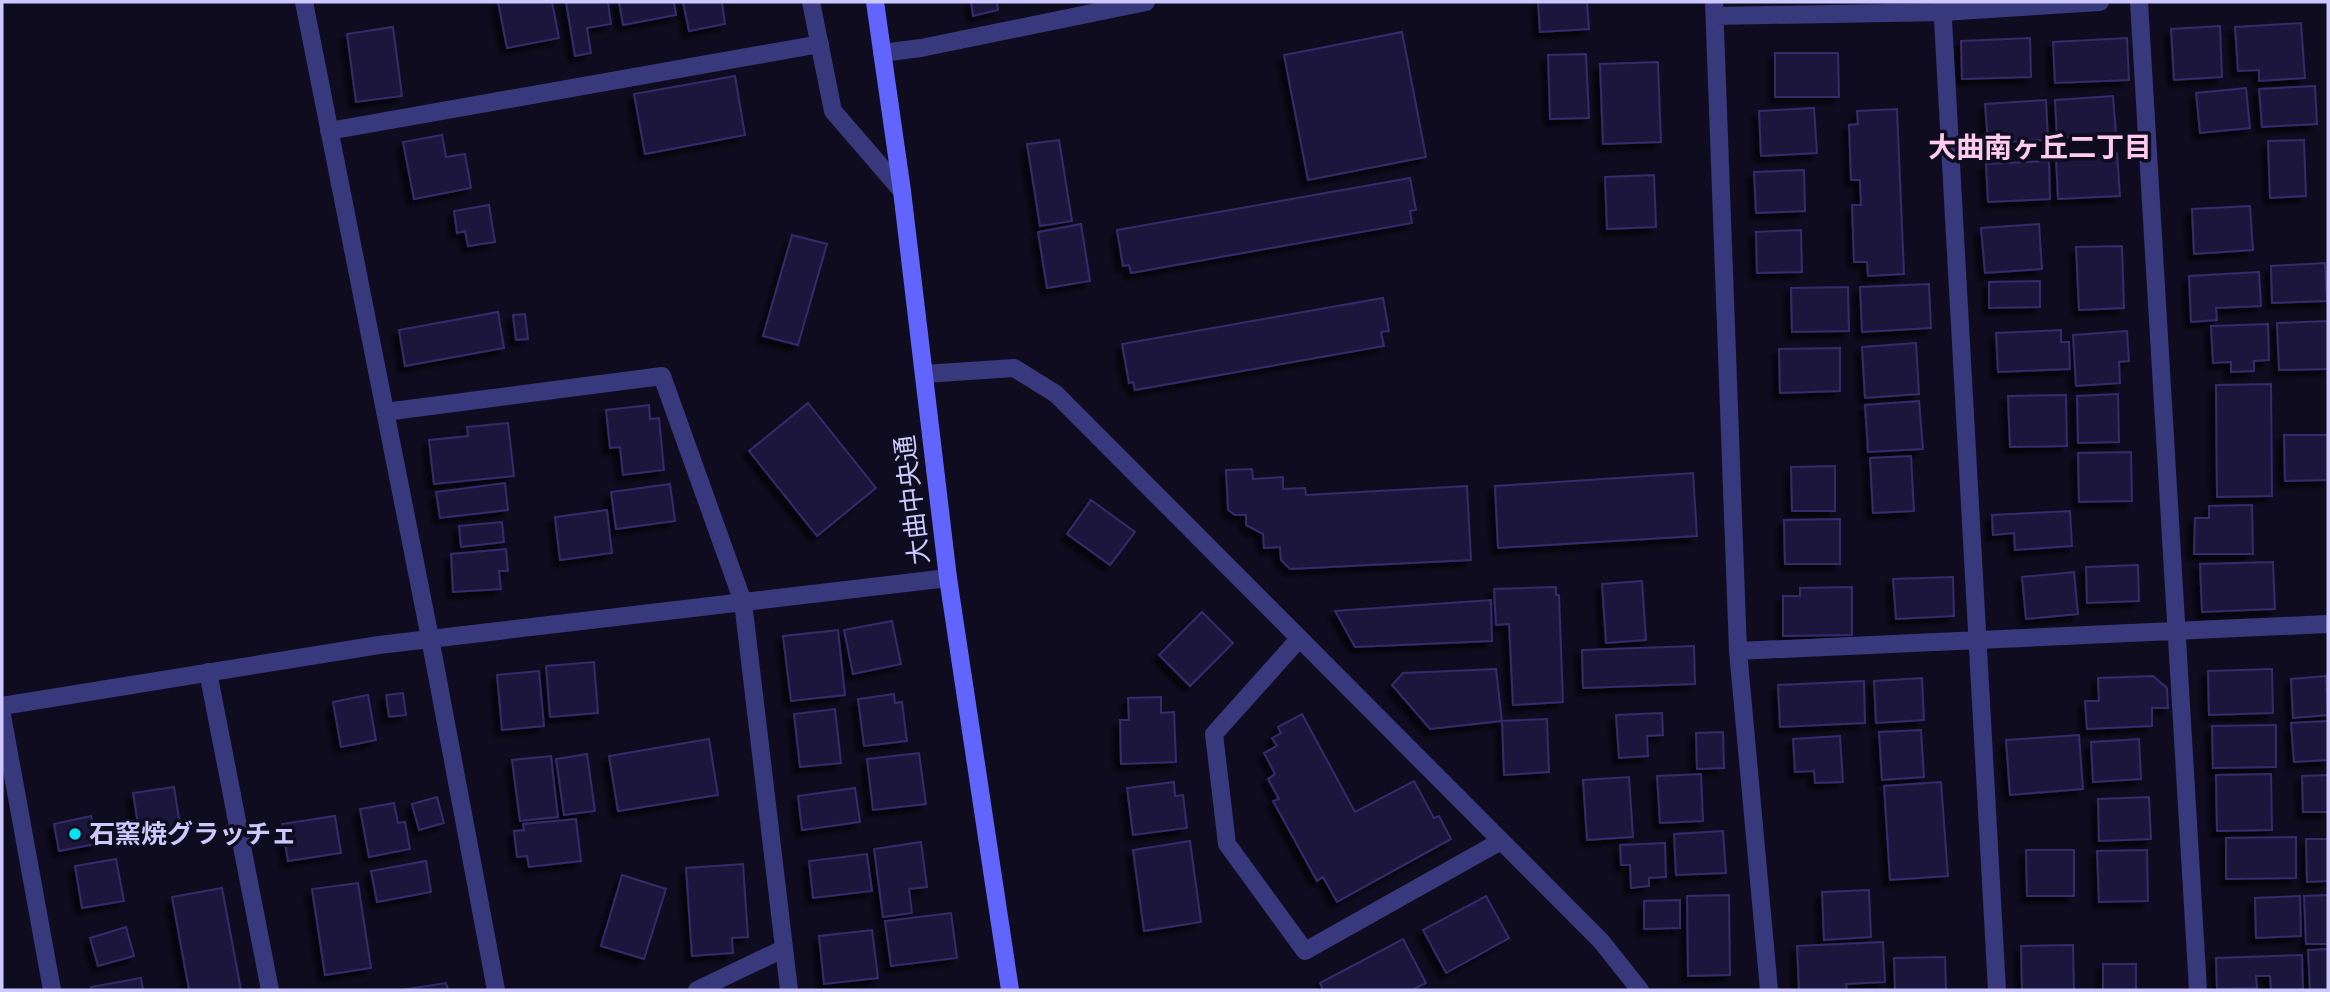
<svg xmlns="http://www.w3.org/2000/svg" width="2330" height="992" font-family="'PT Sans Narrow','Noto Sans JP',sans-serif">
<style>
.building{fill:#1e183e;stroke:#342b6a;stroke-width:2;filter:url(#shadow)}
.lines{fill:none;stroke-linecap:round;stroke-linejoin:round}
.street{stroke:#38387c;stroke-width:18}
.secondary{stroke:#6265fd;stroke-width:18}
.poi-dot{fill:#03e3f0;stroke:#0e0c1e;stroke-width:2.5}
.labels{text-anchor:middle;stroke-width:7;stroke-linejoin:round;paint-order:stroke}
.street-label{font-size:26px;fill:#cdc9fe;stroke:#0e0c1e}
.poi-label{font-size:26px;font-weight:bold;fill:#cdc9fe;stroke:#0e0c1e;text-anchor:start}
.neighbourhood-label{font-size:28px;font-weight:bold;fill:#fecbee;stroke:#0e0c1e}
</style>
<defs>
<filter id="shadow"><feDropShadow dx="-6" dy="6" stdDeviation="2" flood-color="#0009"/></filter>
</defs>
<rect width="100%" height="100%" fill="#0e0c1e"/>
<path class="building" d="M498,2H552L559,38L507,48Z
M566,2H608L611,24L587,28L591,53L575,56Z
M619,2H674L676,15L623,25Z
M683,2H722L725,24L689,31Z
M971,2H997L998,10L973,16Z
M1538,2H1587L1589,29L1540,32Z
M2301,23L2305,78L2259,81V70L2238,71L2235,27Z
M2220,26L2222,77L2174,80L2171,29Z
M393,27L402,96L356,102L347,34Z
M1402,32L1426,157L1308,180L1284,55Z
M2030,38L2031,77L1962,79L1961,41Z
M2127,38L2129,80L2055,83L2053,42Z
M1775,53H1838L1839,97H1775Z
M1586,54L1589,118L1550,119L1548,55Z
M1658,62L1661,142L1603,144L1600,64Z
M735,76L745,135L645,154L634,94Z
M2315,86L2317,124L2262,127L2259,89Z
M2246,88L2250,128L2200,133L2196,93Z
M2113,96L2116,134L2057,138L2055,100Z
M2046,100L2048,140L1988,143L1985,104Z
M1814,108L1817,153L1761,156L1759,111Z
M1897,109L1904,274L1868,276L1867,262H1854L1852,205H1861L1860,180H1851L1849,125L1858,124L1857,111Z
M442,135L446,157L465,154L471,188L414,199L403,142Z
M1059,140L1072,221L1040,226L1027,144Z
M2304,140L2306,196L2270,198L2268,141Z
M2117,153L2120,196L2058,199L2056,158Z
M2049,161L2050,199L1988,202L1986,164Z
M1804,170L1805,211L1756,213L1754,172Z
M1654,175L1656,227L1607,229L1605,177Z
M1410,178L1416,210L1410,211L1412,223L1131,273L1129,265L1123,266L1117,230Z
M489,205L495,242L468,246L465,231L457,233L454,211Z
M2250,206L2253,250L2194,254L2192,209Z
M1081,224L1090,281L1047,288L1038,232Z
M2039,224L2042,269L1985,273L1981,228Z
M1801,230L1802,272L1757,273L1756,232Z
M792,235L827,244L798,345L763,336Z
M2122,246L2124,308L2079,310L2076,247Z
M2325,263L2327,301L2272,303L2271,266Z
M2259,272L2261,306L2216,308L2217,320L2191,322L2189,276Z
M2040,281V307L1989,308V282Z
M1929,284L1931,328L1862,332L1860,287Z
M1848,287L1849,331L1792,332L1791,288Z
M1383,298L1389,331L1381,332L1384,346L1135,390L1133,382L1129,383L1122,344Z
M498,312L504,348L405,366L399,330Z
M525,314L528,339L516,340L513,315Z
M2328,321V369L2279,370L2277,323Z
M2268,324L2269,360L2254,361V371L2231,372V362L2213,363L2211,326Z
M2061,330V342H2069L2070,369L1998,372L1996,333Z
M2127,331L2129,361L2119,362L2120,383L2076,386L2073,335Z
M1916,343L1919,394L1865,398L1862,347Z
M1840,348V391L1780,393L1779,349Z
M2271,384L2272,496L2217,497L2216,385Z
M2118,394L2119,442L2078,443L2077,396Z
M2066,395L2067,446L2010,447L2008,396Z
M1919,401L1923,449L1868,452L1865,405Z
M808,403L876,488L817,536L749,451Z
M649,405L650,419L659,418L664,470L623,475L620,447L610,448L606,410Z
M508,423L514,476L434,484L429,440L468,436L467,427Z
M2284,435H2328V480L2285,481Z
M2131,452L2132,501L2079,502L2078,453Z
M1911,456L1914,511L1873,513L1870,458Z
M1835,466V511H1792L1791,467Z
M1252,469L1253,479L1283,477V489L1305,488L1306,495L1467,486L1471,560L1290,569L1281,560L1280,547L1264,548L1263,534L1246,525V515H1235L1228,510L1226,470Z
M1693,473L1697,536L1498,548L1495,486Z
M505,483L508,510L440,518L436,492Z
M670,484L675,521L616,529L611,492Z
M1091,500L1135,532L1110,565L1067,534Z
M2252,505L2253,554H2194L2195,518H2209V506Z
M607,510L612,553L560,560L555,517Z
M2070,511L2072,546L2015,550L2014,533L1993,535L1992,515Z
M1840,519V564H1785L1784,520Z
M502,522L504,542L461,547L459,526Z
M506,549L508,571H499L501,589L453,592L451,554Z
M2273,562L2275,609L2202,612L2200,564Z
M2138,565L2139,601L2087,603L2086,567Z
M2074,572L2078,614L2026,619L2022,577Z
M1953,577L1954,616L1896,619L1893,579Z
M1642,581L1646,640L1606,643L1602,584Z
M1556,587V595H1559L1563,702L1513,705L1509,624L1496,625L1494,589Z
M1852,587V635L1783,636V596H1800V588Z
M1491,600L1492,641L1355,647L1335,611Z
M1202,612L1233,643L1190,686L1159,655Z
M892,621L901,664L853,674L844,630Z
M838,630L845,695L791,701L783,636Z
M1694,646L1695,684L1583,688L1582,650Z
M594,662L598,713L550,717L546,666Z
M1496,669L1502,721L1430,729L1392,685L1403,673Z
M2272,669L2273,713L2209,715L2208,671Z
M539,671L544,726L502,730L497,675Z
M2153,676L2167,688L2168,708H2152V726L2087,729L2085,701H2099L2098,678Z
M2326,676L2328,715L2293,718L2291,679Z
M1922,678L1924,720L1876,723L1874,681Z
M1864,681L1865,723L1780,727L1778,685Z
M403,693L406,715L389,717L386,695Z
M894,694L895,703L902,702L907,741L864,746L858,699Z
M368,695L376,740L341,747L333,702Z
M1161,697V713L1174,712L1176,762L1121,764L1120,720H1129L1128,698Z
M835,709L841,763L800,767L794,714Z
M1662,713L1663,735L1647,736L1648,756L1619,758L1616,715Z
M1302,714L1355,812L1414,781L1434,818L1439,816L1451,839L1337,902L1323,877L1317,881L1273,801L1279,799L1268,779L1275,774L1264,753L1277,746L1272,738L1281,733L1278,727Z
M1547,719L1549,772L1504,775L1502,721Z
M2328,721V760L2294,762L2291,723Z
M2276,725V767L2213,768L2212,726Z
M1921,730L1924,777L1882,780L1879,732Z
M1723,732L1724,768L1697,769L1696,733Z
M2079,735L2083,789L2010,795L2006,740Z
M1840,736L1843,782L1815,783L1814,771L1795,772L1793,739Z
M709,739L718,795L618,811L609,756Z
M2139,739L2141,779L2093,782L2091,742Z
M919,753L926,804L873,810L867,759Z
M587,754L595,811L564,815L556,759Z
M551,756L558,817L520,821L512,760Z
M1701,774L1703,821L1660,823L1657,776Z
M2271,774L2272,830L2217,831L2216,775Z
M2328,775V812H2303L2302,776Z
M1629,777L1633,837L1587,840L1583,780Z
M1174,782L1175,796L1183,795L1187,828L1133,835L1127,788Z
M1941,782L1948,876L1890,880L1884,786Z
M174,787L181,831L140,837L133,793Z
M855,788L860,822L802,830L798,796Z
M437,797L444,823L419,830L412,804Z
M2149,797L2151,839L2099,841L2098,799Z
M394,803L398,823L405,822L410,849L369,857L360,809Z
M91,816L96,844L59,851L54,824Z
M335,816L341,853L288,861L282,824Z
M576,819L581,861L529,867L527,856L517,857L514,831L524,830L523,824Z
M1723,831L1726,873L1676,875L1674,834Z
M2296,837V878L2226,879V838Z
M2306,839H2328V881L2307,882Z
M1190,841L1201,922L1144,931L1133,850Z
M921,842L927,887L909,889L912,913L883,917L874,849Z
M1665,843L1666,877L1649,878V886L1631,888L1630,865H1621L1620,845Z
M2026,850H2074V896H2027Z
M2147,850L2148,901L2099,902L2097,851Z
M867,854L872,891L813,898L809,861Z
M116,859L124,901L82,908L75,866Z
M426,861L431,892L377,902L371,871Z
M743,864L748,937L732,938L733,953L692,956L686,868Z
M622,875L666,889L644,959L601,946Z
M358,883L371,968L325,975L312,889Z
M222,888L241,990H189L172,897Z
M1869,890L1871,937L1824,940L1822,892Z
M1729,895L1730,975L1688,976L1687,896Z
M2328,895V944H2306L2304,896Z
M1486,896L1509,938L1446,973L1423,930Z
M2300,896L2301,936L2256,938L2255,898Z
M1680,900V928L1644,929V901Z
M951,913L957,958L891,966L885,921Z
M126,927L134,956L98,966L90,938Z
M872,930L878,978L824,984L819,936Z
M1403,939L1426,983L1412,990H1323L1320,983Z
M1883,942L1885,982L1846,984L1847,990H1799L1797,946Z
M2073,945L2074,990H2022L2021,946Z
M2328,949V990H2310L2308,950Z
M2302,955L2303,990H2271L2270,976H2256L2257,988L2217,989L2216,958Z
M1945,957L1946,990H1895L1894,958Z
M2103,964H2136V990H2103Z
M141,978L143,990H91V987Z
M446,983L448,990H401Z"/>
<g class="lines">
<path class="street" d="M304,2L430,638L496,990
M811,2L833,111L902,191
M1714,2L1738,651L1769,990
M1942,2L1997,990
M2139,2L2198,990
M1715,16L1943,12L2100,2
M882,53L921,48L1146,2
M329,131L820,44
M924,374L1014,368L1056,394L1601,941L1640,990
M385,412L662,376L743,602L789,990
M1299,639L1214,734L1227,844L1305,951L1501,841
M1738,651L2328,624
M208,672L270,990
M2,706L379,645L948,578
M2,715L52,990
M697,990L783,949"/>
<path class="secondary" d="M875,2L902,191L948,578L1010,990"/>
</g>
<circle class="poi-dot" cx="75" cy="834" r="7"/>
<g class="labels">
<g class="street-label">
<text transform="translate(912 500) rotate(-97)" y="9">大曲中央通</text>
</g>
<g class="poi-label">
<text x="89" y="843">石窯焼グラッチェ</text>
</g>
<g class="neighbourhood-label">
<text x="2040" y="157">大曲南ヶ丘二丁目</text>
</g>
</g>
<rect width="2330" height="992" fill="none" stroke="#cdc9fe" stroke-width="7"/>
</svg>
